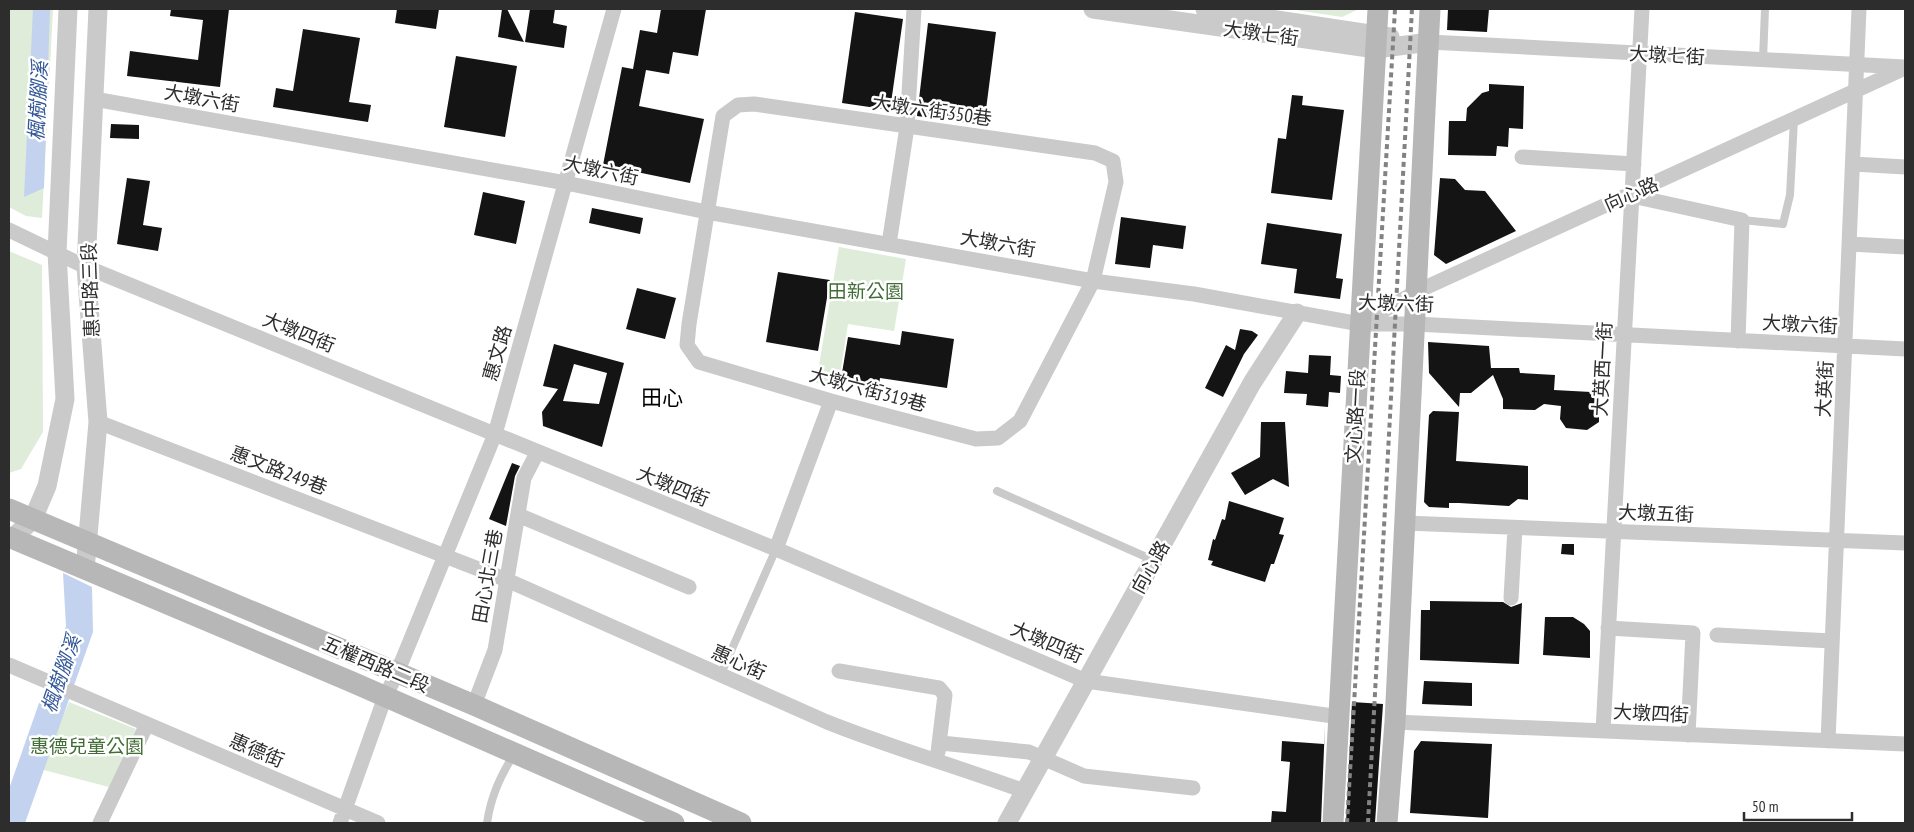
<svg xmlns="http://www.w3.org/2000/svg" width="1914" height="832" font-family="'PT Sans Narrow','Noto Sans TC',sans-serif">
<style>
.green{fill:#deecd9}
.water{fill:#c3d2ee}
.building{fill:#141414;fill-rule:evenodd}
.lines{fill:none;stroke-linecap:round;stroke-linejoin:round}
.service{stroke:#cacaca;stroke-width:8}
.minor{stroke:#cacaca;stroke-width:15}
.tertiary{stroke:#cacaca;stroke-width:19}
.secondary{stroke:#b7b7b7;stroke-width:21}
.rail{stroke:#828282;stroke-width:4;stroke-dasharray:5 4;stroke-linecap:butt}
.labels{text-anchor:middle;stroke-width:5;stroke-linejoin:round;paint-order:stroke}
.street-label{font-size:19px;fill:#2d2d2d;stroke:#fff}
.park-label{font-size:19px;fill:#426d36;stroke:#fff}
.water-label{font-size:20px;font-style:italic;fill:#335797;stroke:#fff}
.quarter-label{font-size:21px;fill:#000;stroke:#fff}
</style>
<rect width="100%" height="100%" fill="#fff"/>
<path class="green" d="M9,9H53L42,218L26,216L9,207Z
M1289,9H1359L1342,17Z
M839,247L906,259L894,331L848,324L838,387L816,383Z
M9,251L42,265L43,432L21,469L9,473Z
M69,702L136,729L109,787L40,769Z"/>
<path class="water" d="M33,9H50L44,188L24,197Z
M63,573L92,587L93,632L25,823H9V789L66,626Z"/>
<path class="building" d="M171,9H229L220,87L127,76L130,51L198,60L203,20L170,16Z
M397,9H439L436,29L395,23Z
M502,9H507L524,42L498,37Z
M530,9H555L553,23L567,26L564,48L525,42Z
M661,9H706L698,56L673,52L669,74L646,70L639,106L704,119L690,183L603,165L622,67L633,69L640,30L657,33Z
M1448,9H1489L1487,32L1447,30Z
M855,12L903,19L890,110L842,103Z
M928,23L996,32L984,125L917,116Z
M303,29L360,38L349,102L371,105L368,122L273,107L276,88L293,91Z
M456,56L517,66L505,137L444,127Z
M1489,84L1524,86L1523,129L1509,128L1508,147L1497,146L1496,156L1448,155L1449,121H1466L1467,108L1482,93L1489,91Z
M1292,95L1303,96L1302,105L1344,110L1332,200L1271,193L1278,138L1286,139Z
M111,124L139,125V139L110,138Z
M127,178L150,181L143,225L162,228L158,251L117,244Z
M1440,178L1455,179L1465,190L1485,191L1516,231L1446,264L1434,255Z
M483,192L525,201L516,244L474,235Z
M592,208L643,218L640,234L589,223Z
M1121,217L1186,226L1183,249L1153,245L1150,268L1115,264Z
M1267,223L1342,234L1336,278L1343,279L1340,299L1294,293L1297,269L1261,264Z
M778,272L830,280L818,351L766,342Z
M637,288L676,298L665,339L626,329Z
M1240,329L1252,331L1258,335L1244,354L1223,397L1205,388L1226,345L1235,350Z
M902,331L954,339L947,388L880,378L879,385L841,379L848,337L900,345Z
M1428,342L1489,346L1491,368H1519L1520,373L1555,375L1554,390L1591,392L1599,402V422L1587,430L1566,428L1560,419L1561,406L1544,404L1535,410L1503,409V399L1493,375L1471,393H1460L1459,407L1429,373Z
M554,344L624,363L602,447L543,426L542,412L558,389L543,386ZM574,364L607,373L599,404L563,401Z
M1309,355L1331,356L1330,375L1341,376L1340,393L1329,392L1328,407L1306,405L1307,394L1284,393L1286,371L1308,373Z
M1433,411L1459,412L1456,461L1528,466V500L1518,499L1509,506L1459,503H1449V508L1429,507L1424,502L1429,415Z
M1261,422H1285L1289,487L1273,479L1245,495L1231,473L1260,457Z
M512,463L520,466L515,476L506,526L489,519Z
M1229,501L1284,518L1279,534L1284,535L1274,564H1271L1265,582L1211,565L1213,561L1208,560L1213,539L1215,540L1222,519L1225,520Z
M1562,544H1574V555L1561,554Z
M1430,601L1503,602L1511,607L1522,603L1519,664L1420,660L1421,610H1430Z
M1545,617H1573L1584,624L1590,631V658L1543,655Z
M1424,681L1472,683V706L1422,704Z
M1352,702L1383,704L1375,823H1346Z
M1325,724L1321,823H1271L1272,811L1286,812L1290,762L1281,761L1282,741L1324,744Z
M1421,741L1492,744L1488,818L1410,813L1414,751Z"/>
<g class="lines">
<path class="service" d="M1763,60L1765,9
M1742,220L1783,224L1790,195L1794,119
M997,491L1153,560
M720,676L776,549
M487,823C491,796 500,777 514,754"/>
<path class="minor" d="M1429,42L1904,67
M94,99L566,183L707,212L1093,281L1194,294L1360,324H1415L1905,349
M754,104L1095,153L1113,161L1116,182L1093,281L1020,421L998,438L976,439L831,401L699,362L687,345L689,324L723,116L738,105Z
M1522,157L1634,164
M1853,164L1905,167
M1632,196L1742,220L1738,341
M9,230L86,267L776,549L1086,681L1340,717
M889,244L907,127L914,9
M1850,244L1905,247
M1361,323L1418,291L1905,68
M98,422L507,580L827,722C892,748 959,767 1024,791
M518,515L689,587
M1405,523L1905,543
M776,549L831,401
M1511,598L1515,528
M1608,628L1693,633L1688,735
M1717,635L1832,641
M9,665L378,823
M839,671L939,688L945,695L938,752
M474,705L495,650L524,478L537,453
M1395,722L1905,744
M1603,731L1642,9
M1828,741L1859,9
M941,743L1029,752L1084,776L1193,788
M100,823L147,724
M340,823L385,697L397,673L495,434L614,9"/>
<path class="tertiary" d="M1093,9L1376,49L1429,42
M1205,9L1390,37
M13,538L33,519L47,486L65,399L57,253L68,9
M85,570L98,422L86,267L98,9
M1007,823L1252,383L1297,313"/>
<path class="secondary" d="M9,509L474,705L741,823
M9,537L352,682L674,823
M1333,823L1378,9
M1387,823L1395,722L1430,9"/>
<path class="rail" d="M1347,823L1395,9
M1368,823L1412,9"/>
</g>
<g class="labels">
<g class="street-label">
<text transform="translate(1261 33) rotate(8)" y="7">大墩七街</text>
<text transform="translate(1667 55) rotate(3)" y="7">大墩七街</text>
<text transform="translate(202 98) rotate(10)" y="7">大墩六街</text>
<text transform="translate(932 110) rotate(8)" y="7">大墩六街350巷</text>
<text transform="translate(601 170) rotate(12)" y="7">大墩六街</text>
<text transform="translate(1631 194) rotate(-24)" y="7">向心路</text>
<text transform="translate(998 243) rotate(10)" y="7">大墩六街</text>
<text transform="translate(90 290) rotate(-92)" y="7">惠中路三段</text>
<text transform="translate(1396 303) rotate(2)" y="7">大墩六街</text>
<text transform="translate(1800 324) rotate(3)" y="7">大墩六街</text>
<text transform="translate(299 332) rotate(22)" y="7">大墩四街</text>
<text transform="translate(497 353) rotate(-74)" y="7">惠文路</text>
<text transform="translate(1602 369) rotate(-87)" y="7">大英西一街</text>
<text transform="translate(868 389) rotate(15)" y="7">大墩六街319巷</text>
<text transform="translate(1824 389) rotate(-87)" y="7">大英街</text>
<text transform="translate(1355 416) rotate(-87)" y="7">文心路一段</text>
<text transform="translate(279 470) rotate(21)" y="7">惠文路249巷</text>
<text transform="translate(673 486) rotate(22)" y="7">大墩四街</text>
<text transform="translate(1656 513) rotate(2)" y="7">大墩五街</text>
<text transform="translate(1150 567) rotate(-61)" y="7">向心路</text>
<text transform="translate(487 576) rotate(-80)" y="7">田心北三巷</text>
<text transform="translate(1047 642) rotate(23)" y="7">大墩四街</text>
<text transform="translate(739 662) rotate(24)" y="7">惠心街</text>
<text transform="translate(376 664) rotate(23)" y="7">五權西路二段</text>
<text transform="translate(1651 713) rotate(3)" y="7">大墩四街</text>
<text transform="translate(257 750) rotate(23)" y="7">惠德街</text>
</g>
<g class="park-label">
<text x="866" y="298">田新公園</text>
<text x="87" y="753">惠德兒童公園</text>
</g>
<g class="water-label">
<text transform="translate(38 101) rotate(-87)" y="7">楓樹腳溪</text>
<text transform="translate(61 674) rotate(-71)" y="7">楓樹腳溪</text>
</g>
<g class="quarter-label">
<text x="662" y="405">田心</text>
</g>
</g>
<rect width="1914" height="832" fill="none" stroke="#2d2d2d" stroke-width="20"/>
<path d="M1744 812v8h108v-8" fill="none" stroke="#2d2d2d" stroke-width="2.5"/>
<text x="1752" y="812" font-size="15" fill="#2d2d2d" stroke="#ffffff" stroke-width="4" paint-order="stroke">50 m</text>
</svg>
